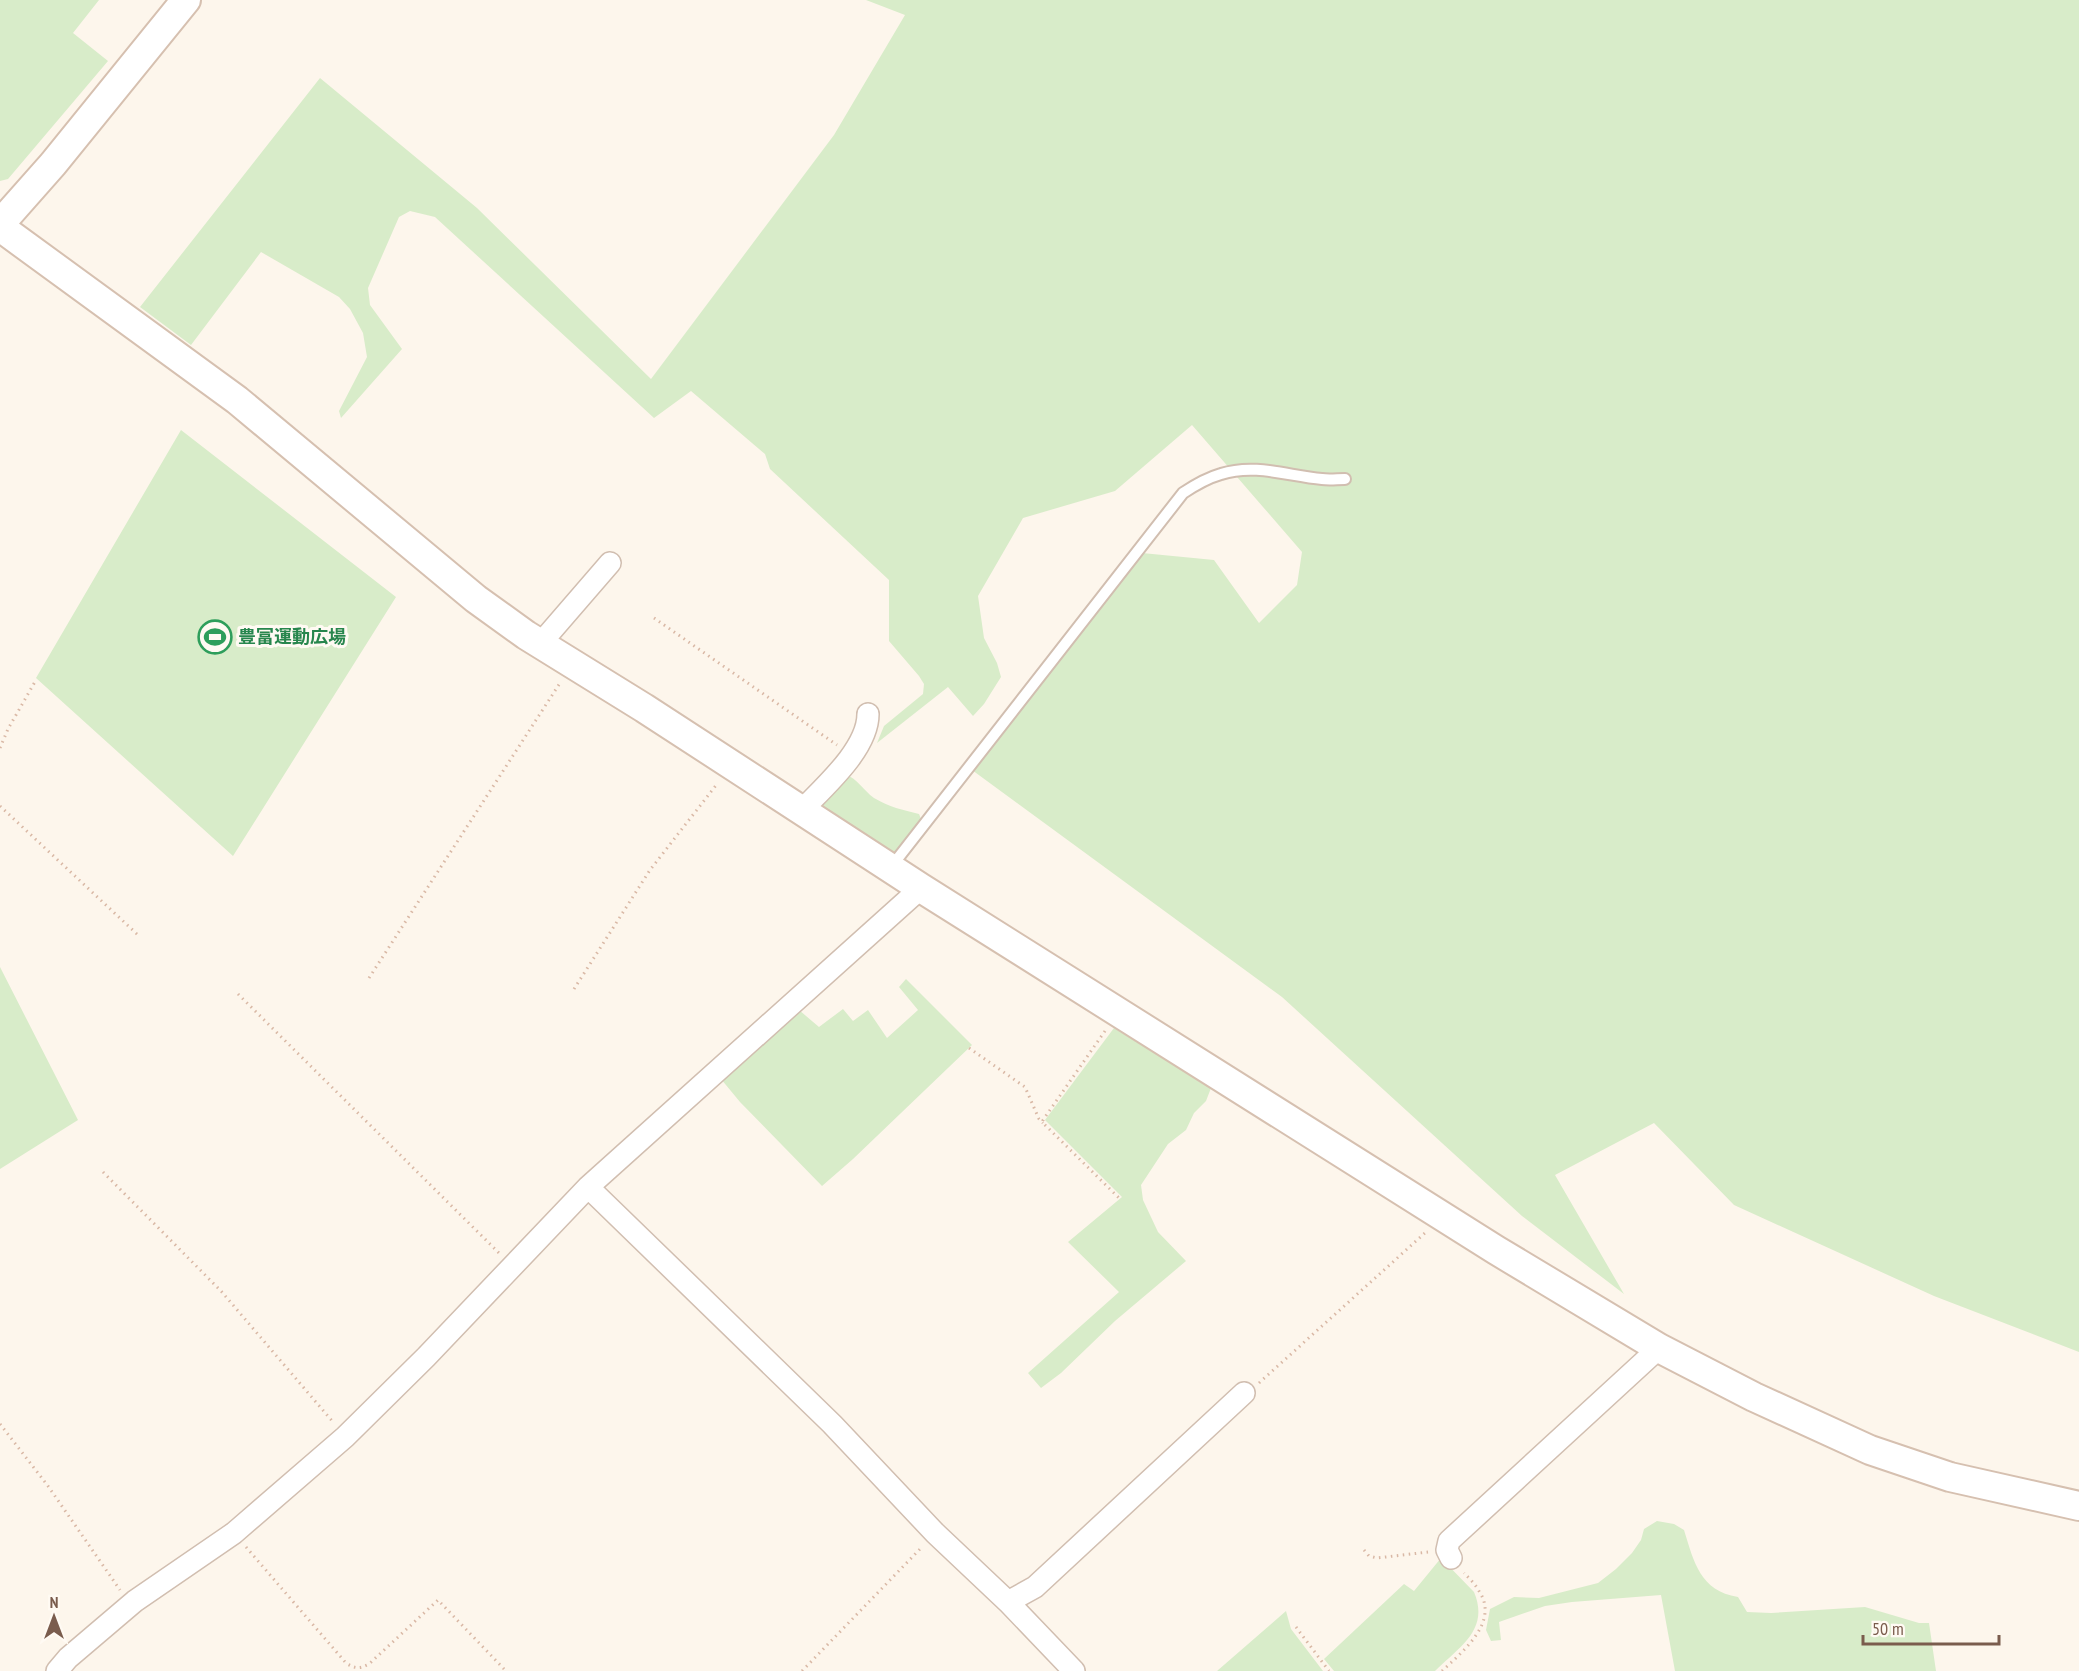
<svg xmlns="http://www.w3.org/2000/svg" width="2079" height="1671" font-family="'PT Sans Narrow','Noto Sans JP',sans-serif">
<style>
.green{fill:#d8ecc9}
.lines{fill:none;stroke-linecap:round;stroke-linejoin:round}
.lane-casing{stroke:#d1beb0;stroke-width:14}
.street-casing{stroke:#d1beb0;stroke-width:24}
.secondary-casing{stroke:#d6c0b0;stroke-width:32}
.path{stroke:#d9b8a5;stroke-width:3;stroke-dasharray:1.5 4.5;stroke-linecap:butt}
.lane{stroke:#fff;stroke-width:10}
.street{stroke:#fff;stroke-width:21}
.secondary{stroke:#fff;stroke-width:28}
.labels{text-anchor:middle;stroke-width:6;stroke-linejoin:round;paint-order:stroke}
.leisure-label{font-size:18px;font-weight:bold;fill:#27864d;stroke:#fffaf3;text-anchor:start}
</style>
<rect width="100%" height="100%" fill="#fdf6ec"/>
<path class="green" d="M0,0H99L73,33L108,61L8,179L0,181Z
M866,0H2079V1352L1934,1296L1734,1205L1654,1123L1555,1175L1624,1294L1522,1216L1282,997L972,770L1142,553L1214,560L1259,623L1297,585L1302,552L1192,425L1115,491L1023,518L978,596L984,638L997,663L1001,677L984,704L973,716L948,687L877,743L884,726L923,694L924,684L919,676L889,641V580L770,469L765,454L691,391L654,418L435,217L410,211L399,217L368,288L370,305L402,349L341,418L339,411L367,357L363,333L350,309L339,297L261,252L191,345L140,307L320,78L477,208L651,379L834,135L905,15Z
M181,430L396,597L233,856L36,678Z
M845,774C858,779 863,790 874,798C889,807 903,810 919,814L921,819L895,855L820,808L819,802Z
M0,967L78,1120L0,1169Z
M906,979L972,1045L853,1159L822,1186L740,1102L721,1079L799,1010L819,1027L843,1009L853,1021L868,1010L887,1038L918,1010L899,987Z
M1114,1028L1211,1088L1206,1101L1194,1113L1186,1130L1168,1144L1141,1185L1143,1200L1158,1232L1186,1261L1115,1321L1061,1373L1041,1388L1028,1373L1119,1292L1068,1242L1122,1197L1045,1120Z
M1657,1521L1674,1524L1684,1530C1694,1562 1700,1591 1738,1597L1747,1612L1771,1613L1865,1607L1919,1623H1929L1936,1671H1675L1661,1595L1572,1602L1545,1606L1499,1622L1501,1640L1491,1641L1486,1630L1490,1609L1514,1597L1539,1598L1598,1583L1616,1569L1632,1553L1641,1540L1644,1529Z
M1441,1558L1474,1592C1490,1630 1459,1647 1435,1671H1334L1324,1659L1404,1584L1414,1591Z
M1286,1611L1291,1629L1323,1671H1217Z"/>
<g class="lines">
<defs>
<path id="lane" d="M891,867L1183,493C1195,485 1207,478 1221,474C1255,463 1288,476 1322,479C1329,480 1337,479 1345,479"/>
<path id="street" d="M540,644L610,563
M801,811C824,787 868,749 868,714
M588,1187L832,1424L935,1533L1008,1602L1074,1671
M1451,1558L1447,1550L1449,1541L1659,1348
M1008,1602L1035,1587L1244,1393
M57,1671L68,1658L135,1601L234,1533L345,1437L426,1357L588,1187L921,888"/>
<path id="secondary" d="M0,224L53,164L186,0
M0,227L237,400L476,599L526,635L644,708L921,888L1496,1250L1659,1348L1754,1397L1870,1450L1950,1477L2079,1506"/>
</defs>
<use href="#lane" class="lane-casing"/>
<use href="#street" class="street-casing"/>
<use href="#secondary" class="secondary-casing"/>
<path class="path" d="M654,618L837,745
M0,748L8,729L36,680
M0,806L138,935
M369,978L560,683
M574,989L650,870L717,784
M238,994L499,1253
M1105,1031L1043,1120V1123L1120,1199
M969,1048L1025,1087L1039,1119L1043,1123
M103,1172L221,1291L333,1422
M1259,1383L1426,1232
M0,1424L48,1486L120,1590
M246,1547L346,1663C355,1669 360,1669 369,1664L438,1600L506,1671
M1364,1550L1369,1556L1377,1558L1428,1552
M1296,1627L1329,1671
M802,1671L921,1548
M1442,1671C1462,1652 1500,1622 1479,1591C1475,1584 1469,1578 1464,1573"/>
<use href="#lane" class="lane"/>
<use href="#street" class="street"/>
<use href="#secondary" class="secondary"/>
</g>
<defs>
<symbol id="stadium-ring" viewBox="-11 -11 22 22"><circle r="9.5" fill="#fffaf3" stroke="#2e9e5b" stroke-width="1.5"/><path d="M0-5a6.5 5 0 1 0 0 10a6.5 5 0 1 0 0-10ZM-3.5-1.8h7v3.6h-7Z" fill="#2e9e5b"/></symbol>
</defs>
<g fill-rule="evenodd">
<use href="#stadium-ring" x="196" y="618" width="38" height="38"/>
</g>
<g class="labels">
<g class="leisure-label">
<text x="238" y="643">豊富運動広場</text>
</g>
</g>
<g transform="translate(54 1617)" stroke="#fffaf3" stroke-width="4.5" paint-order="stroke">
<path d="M0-4.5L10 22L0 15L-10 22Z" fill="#7a5c4d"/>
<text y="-9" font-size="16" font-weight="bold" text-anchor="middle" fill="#7a5c4d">N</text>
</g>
<path d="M1863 1635v9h136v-9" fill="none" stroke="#7a5c4d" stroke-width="3"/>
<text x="1872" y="1635" font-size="18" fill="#7a5c4d" stroke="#fffaf3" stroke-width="4.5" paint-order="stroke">50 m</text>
</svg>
